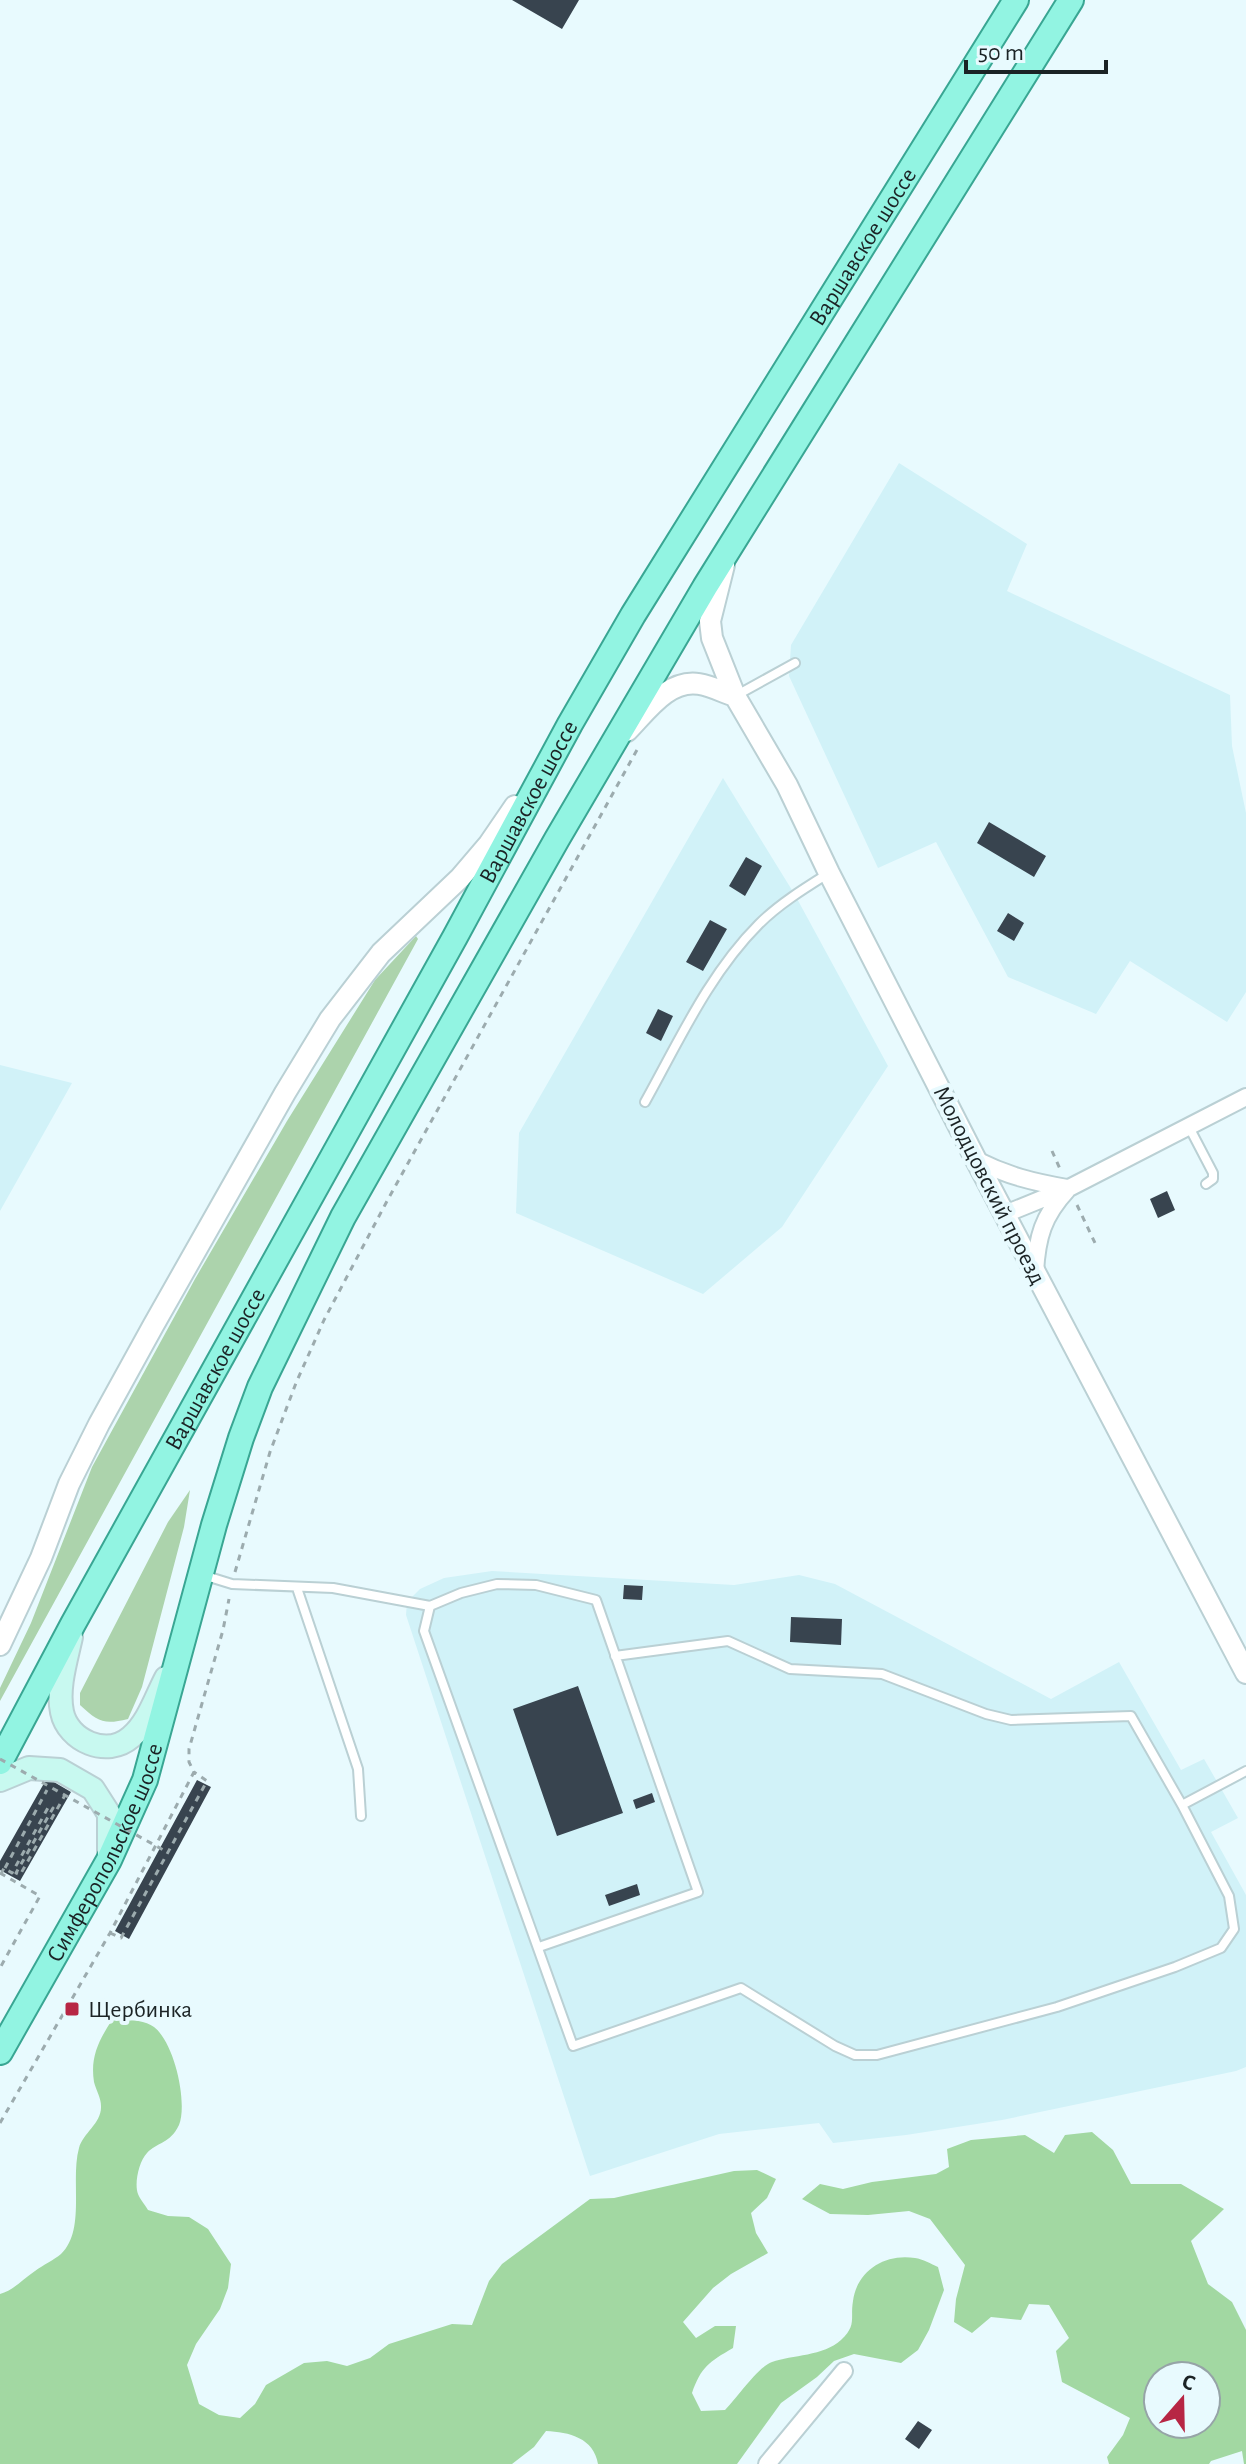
<svg xmlns="http://www.w3.org/2000/svg" width="1246" height="2464" font-family="'Alegreya Sans',sans-serif">
<style>
.built{fill:#d1f2f8}
.green{fill:#acd3ac}
.forest{fill:#a2d8a2;fill-rule:evenodd}
.building{fill:#38444f}
.lines{fill:none;stroke-linecap:round;stroke-linejoin:round}
.service-casing{stroke:#bad0d4;stroke-width:12}
.minor-casing{stroke:#bad0d4;stroke-width:20}
.tertiary-casing{stroke:#bad0d4;stroke-width:24}
.secondary-casing{stroke:#bad0d4;stroke-width:26}
.primary-casing{stroke:#39a693;stroke-width:28}
.path{stroke:#9cabae;stroke-width:3;stroke-dasharray:6 6;stroke-linecap:butt}
.service{stroke:#fff;stroke-width:8}
.minor{stroke:#fff;stroke-width:16}
.tertiary{stroke:#fff;stroke-width:20}
.secondary{stroke:#c8f9f0;stroke-width:22}
.primary{stroke:#92f4e2;stroke-width:24}
.path-bridge{stroke:#9cabae;stroke-width:3;stroke-dasharray:6 6;stroke-linecap:butt}
.poi-dot{fill:#b72644;stroke:#e8fafe;stroke-width:3}
.labels{text-anchor:middle;stroke-width:8;stroke-linejoin:round;paint-order:stroke}
.street-label{font-size:24px;fill:#1b2325;stroke:#e8fafe}
.poi-label{font-size:24px;fill:#1b2325;stroke:#e8fafe;text-anchor:start}
</style>
<rect width="100%" height="100%" fill="#e8fafe"/>
<path class="built" d="M899,463L1027,544L1007,591L1230,695L1232,746L1246,813V992L1227,1022L1130,961L1096,1014L1008,977L936,842L878,868L789,676L791,645Z
M723,778L795,895L888,1066L782,1227L703,1294L516,1213L519,1133Z
M0,1065L72,1083L0,1211Z
M492,1571L734,1585L799,1575L835,1584L1051,1699L1119,1662L1181,1770L1204,1759L1238,1818L1211,1832L1246,1895V2067L1236,2071L1002,2120L906,2135L833,2143L819,2123L719,2134L590,2176L406,1615L407,1602L420,1589L444,1578Z"/>
<path class="green" d="M416,936L418,939L0,1701V1688L31,1623L92,1467L195,1279L287,1121L375,980Z
M190,1490L184,1527L142,1687L128,1719C104,1725 98,1722 80,1705V1693L168,1522Z"/>
<path class="forest" d="M112,2020C124,2020 144,2019 154,2027C174,2042 188,2102 179,2125C170,2144 157,2142 147,2153C139,2161 134,2184 138,2194C140,2199 145,2205 148,2210L168,2216L189,2217L208,2229L231,2264L228,2288L220,2309L196,2344L187,2365L199,2404L219,2415L240,2418L255,2404L266,2385L304,2363L327,2361L347,2366L370,2358L389,2344L452,2324L472,2325L489,2281L502,2264L590,2199L614,2198L734,2171L757,2170L776,2179L767,2198L751,2213L756,2233L768,2253L731,2274L713,2288L683,2322L696,2338L715,2326H736L733,2348C709,2362 701,2367 692,2393L701,2411L725,2410C737,2398 758,2367 772,2362C792,2355 824,2356 841,2340C857,2325 850,2319 853,2301C857,2270 886,2253 915,2258C923,2259 931,2264 938,2267L944,2290L929,2330L918,2350L901,2363L854,2354L834,2361L817,2377L781,2403L737,2464H598C594,2438 569,2432 546,2431L534,2447L512,2464H0V2294C14,2290 23,2279 35,2271C43,2265 54,2260 61,2254C86,2230 70,2180 79,2148C83,2133 102,2123 101,2106C101,2098 96,2090 94,2082C90,2057 99,2040 112,2020Z
M1092,2132L1113,2150L1131,2184H1181L1224,2209L1191,2241L1208,2284L1232,2302L1246,2330V2464H1244L1242,2451L1211,2461L1209,2464H1109L1107,2457L1123,2435L1130,2418L1062,2382L1056,2351L1069,2338L1049,2305L1029,2304L1021,2320L991,2317L972,2333L954,2322L956,2299L965,2265L930,2219L909,2211L868,2215L830,2214L802,2199L820,2184L843,2189L872,2182L936,2174L949,2167L947,2149L971,2140L1025,2135L1054,2153L1065,2135ZM1206,2376V2424H1158V2376Z"/>
<path class="building" d="M512,0H579L562,29Z
M989,822L1046,856L1034,877L977,843Z
M746,857L762,866L745,896L729,886Z
M1008,913L1024,923L1014,941L997,931Z
M710,920L727,929L703,971L686,962Z
M658,1009L673,1016L661,1041L646,1033Z
M1167,1191L1175,1210L1158,1218L1150,1199Z
M624,1585L643,1586L642,1600L623,1599Z
M791,1617L842,1619L841,1645L790,1642Z
M578,1686L623,1813L557,1836L513,1709Z
M47,1778L71,1792L20,1881L0,1870V1861Z
M197,1780L211,1787L129,1939L115,1931Z
M652,1793L655,1802L636,1809L633,1800Z
M637,1884L640,1895L609,1906L605,1895Z
M918,2421L932,2430L919,2449L905,2439Z"/>
<g class="lines">
<defs>
<path id="service" d="M737,695L795,663
M645,1102C679,1041 709,974 759,924C779,904 805,888 829,873
M1189,1127L1213,1173V1179L1206,1184
M203,1575L232,1584L333,1588L430,1606L461,1593L497,1584L536,1585L596,1600L698,1892L539,1947
M297,1588L358,1769L361,1816
M430,1606L424,1631L573,2046L741,1988L835,2046L855,2055H877L1057,2007L1175,1967L1221,1948L1234,1929L1229,1896L1182,1805L1131,1716L1011,1720L986,1714L882,1674L790,1669L728,1641L615,1656
M1182,1805L1246,1771"/>
<path id="minor" d="M976,1160C1008,1176 1033,1182 1067,1188
M1005,1214L1069,1188L1246,1097
M1035,1272C1037,1237 1043,1216 1067,1190
M767,2464L844,2371"/>
<path id="tertiary" d="M724,565L710,621L712,638L735,696L787,785L829,873L976,1160L1246,1673
M627,731C646,712 668,679 699,684C711,686 723,692 735,696
M0,1645L41,1558L69,1484L99,1424L153,1326L285,1093L330,1019L381,953L460,878L489,844L515,806"/>
<path id="secondary" d="M71,1637C66,1660 57,1688 62,1712C68,1741 107,1758 131,1737C148,1723 156,1697 166,1678
M0,1780L29,1768L60,1770L93,1789L109,1814V1859"/>
<g id="primary">
<path id="s1" d="M0,1762L73,1624L455,937L570,724L633,615L1016,0"/>
<path id="s2" d="M0,2052L109,1860L145,1780L214,1525L241,1438L260,1387L343,1217L557,839L705,587L1071,0"/>
</g>
</defs>
<use href="#service" class="service-casing"/>
<use href="#minor" class="minor-casing"/>
<use href="#tertiary" class="tertiary-casing"/>
<use href="#secondary" class="secondary-casing"/>
<use href="#primary" class="primary-casing"/>
<path class="path" d="M1052,1151L1060,1169
M1077,1205L1095,1243
M235,1572L270,1452L296,1383L324,1320L386,1203L638,748
M5,1868L47,1790
M0,1873L40,1896L0,1968
M1,1874L4,1868L12,1873L49,1806L53,1808L16,1873L20,1875L65,1795
M110,1933L121,1938L207,1781L194,1772
M0,2123L110,1933L194,1772L189,1762V1749L223,1630L229,1599"/>
<use href="#service" class="service"/>
<use href="#minor" class="minor"/>
<use href="#tertiary" class="tertiary"/>
<use href="#secondary" class="secondary"/>
<use href="#primary" class="primary"/>
<path class="path-bridge" d="M0,1759L167,1852"/>
</g>
<rect class="poi-dot" x="64" y="2001" width="16" height="16" rx="4"/>
<g class="labels">
<g class="street-label">
<text dy="8" stroke="none"><textPath href="#s1" startOffset="1744">Варшавское шоссе</textPath></text>
<text dy="8" stroke="none"><textPath href="#s1" startOffset="1096">Варшавское шоссе</textPath></text>
<text transform="translate(990 1185) rotate(63)" y="8">Молодцовский проезд</text>
<text dy="8" stroke="none"><textPath href="#s1" startOffset="448">Варшавское шоссе</textPath></text>
<text dy="8" stroke="none"><textPath href="#s2" startOffset="226">Симферопольское шоссе</textPath></text>
</g>
<g class="poi-label">
<text x="88" y="2017">Щербинка</text>
</g>
</g>
<g transform="translate(1182 2400) rotate(20)"><circle r="38" fill="#e8fafe" stroke="#96a4a7" stroke-width="2"/>
<path d="M0-6L14 30L0 20L-14 30Z" fill="#b72644"/>
<text y="-12" font-size="22" font-weight="bold" text-anchor="middle" fill="#1b2325">С</text>
</g>
<path d="M966 60v12h140v-12" fill="none" stroke="#1b2325" stroke-width="4"/>
<text x="978" y="60" font-size="24" fill="#1b2325" stroke="#e8fafe" stroke-width="6" paint-order="stroke">50 m</text>
</svg>
